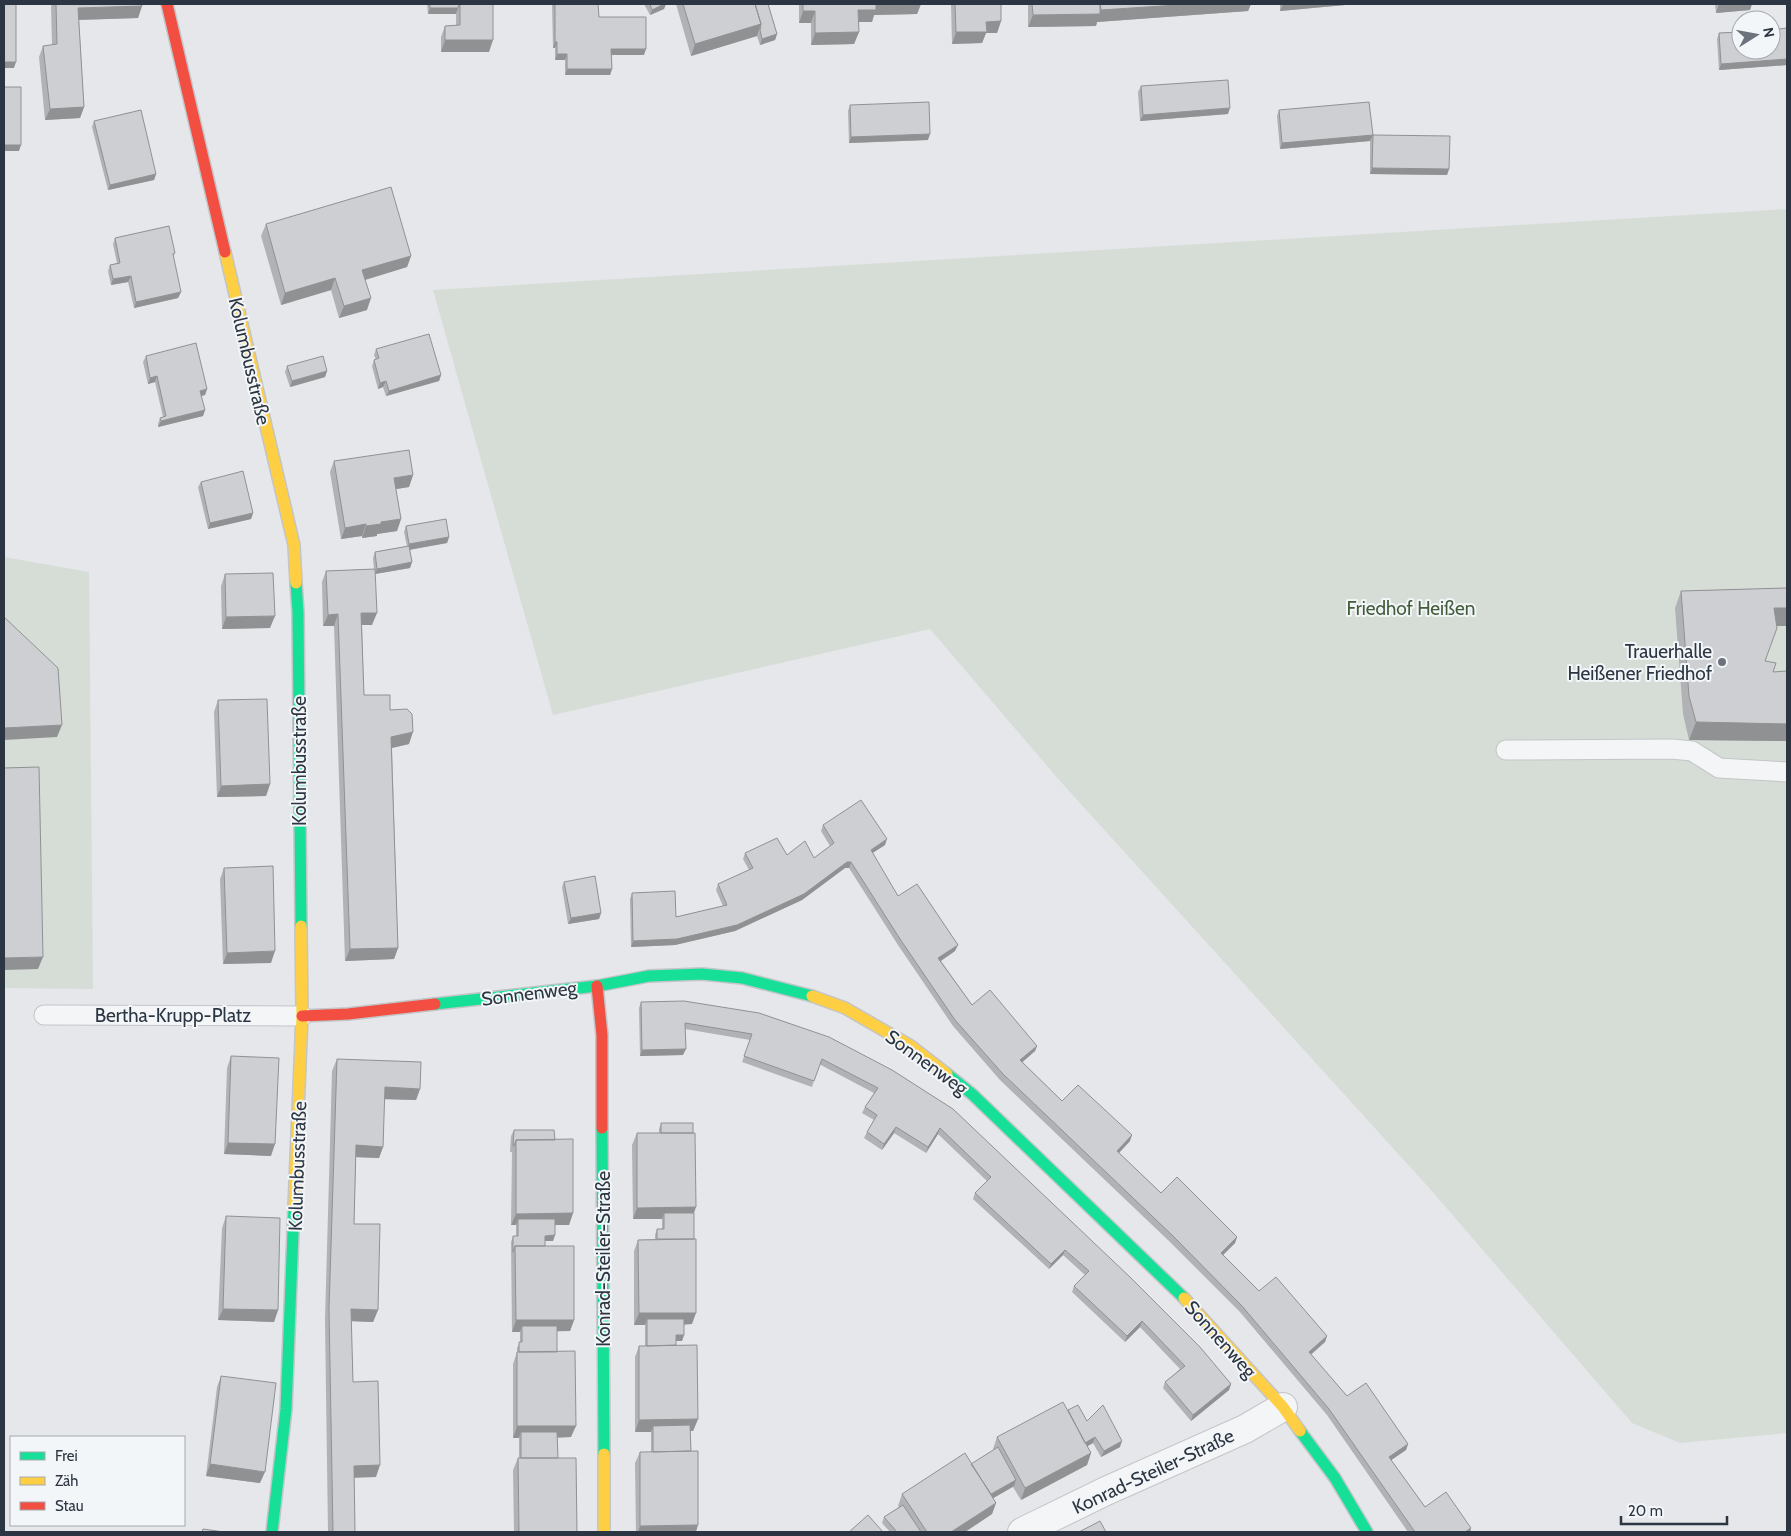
<svg xmlns="http://www.w3.org/2000/svg" width="1791" height="1536" font-family="Cabin,sans-serif">
<style>
.green{fill:#d6ddd6}
.lines{fill:none;stroke-linecap:round;stroke-linejoin:round}
.lane-casing{stroke:#c3c5c8;stroke-width:21}
.street-casing{stroke:#c3c5c8;stroke-width:30}
.fast-casing{stroke:#c3c5c8;stroke-width:14}
.slow-casing{stroke:#c3c5c8;stroke-width:14}
.jam-casing{stroke:#c3c5c8;stroke-width:14}
.lane{stroke:#f4f5f6;stroke-width:19}
.street{stroke:#f4f5f6;stroke-width:28}
.fast{stroke:#16e098;stroke-width:11}
.slow{stroke:#ffcf43;stroke-width:11}
.jam{stroke:#f24e42;stroke-width:11}
.wall{fill:#b0b2b5}
.shaded-wall{fill:#909193}
.building{fill:#cdcfd2;stroke:#909193}
.poi-dot{fill:#6d737d;stroke:#f3f6f8;stroke-width:2}
.labels{text-anchor:middle;stroke-width:4;stroke-linejoin:round;paint-order:stroke}
.street-label{font-size:19px;fill:#2c3542;stroke:#f3f6f8}
.park-label{font-size:19px;fill:#435d3a;stroke:#f3f6f8}
.poi-label{font-size:19px;fill:#2c3542;stroke:#f3f6f8;text-anchor:end}
</style>
<rect width="100%" height="100%" fill="#e5e7ea"/>
<path class="green" d="M1787,209V1433L1680,1443L1632,1423L1431,1190L1060,781L930,629L553,715L433,290Z
M4,557L89,572L93,989L4,988Z"/>
<g class="lines">
<defs>
<path id="lane" d="M1506,750L1672,749L1692,751L1719,768L1787,772
M44,1015L302,1016"/>
<path id="street" d="M1022,1532L1106,1491L1245,1429L1283,1407"/>
<path id="fast" d="M296,583L298,612L301,926
M435,1004L597,986L649,976L702,974L742,978L812,996
M947,1074L972,1094L1184,1298
M602,1128L604,1454
M1300,1431L1335,1478L1367,1532
M272,1532L286,1409L294,1207"/>
<path id="slow" d="M225,252L294,545L296,583
M812,996L845,1008L911,1046L947,1074
M294,1207L302,1016L301,926
M1184,1298L1283,1407L1300,1431
M604,1454V1532"/>
<path id="jam" d="M167,4L225,252
M597,986L602,1035V1128
M302,1016L348,1014L435,1004"/>
</defs>
<use href="#lane" class="lane-casing"/>
<use href="#street" class="street-casing"/>
<use href="#fast" class="fast-casing"/>
<use href="#slow" class="slow-casing"/>
<use href="#jam" class="jam-casing"/>
<use href="#lane" class="lane"/>
<use href="#street" class="street"/>
<use href="#fast" class="fast"/>
<use href="#slow" class="slow"/>
<use href="#jam" class="jam"/>
</g>
<path class="wall" d="M51,4H142V6L138,18L79,20L84,107L80,118L45,120L39,57L43,46L52,45Z
M427,4H493L489,52H441V37L445,26L456,25V14H428Z
M552,4H598L599,17L644,55H612V69L610,75H565V60H555V48H553Z
M644,4H666L664,9L650,15Z
M676,4H768L777,34L775,40L760,45L757,36L691,56Z
M799,4H921L917,14L874,15L872,22H859V32L854,44L811,45V23H799Z
M951,4H1001V21L997,33H986L982,43L952,44Z
M1028,4H1251L1248,11L1097,22L1096,26L1028,27Z
M1280,4H1356L1280,11Z
M1715,4H1752L1750,10L1716,13Z
M1787,28V65L1719,70L1717,39L1719,33Z
M1141,86L1228,114L1140,121L1138,92Z
M850,105L928,140L849,143L848,111Z
M1279,110L1373,135L1449,169L1447,175L1370,174V141L1280,149L1277,116Z
M94,121L156,174L154,180L108,190L92,127Z
M266,224L411,256L407,267L365,280L367,310L339,318L331,290L281,305L261,236Z
M115,238L175,253L173,257L181,292L178,298L134,308L128,282L111,285L108,271L110,265L117,263L113,244Z
M376,349L441,375L439,381L386,396L383,387L378,389L372,366L374,360H376L374,355Z
M146,356L207,389L205,395L201,396L205,410L203,416L158,427V424L160,418L163,417L155,382L148,384L143,362Z
M287,366L327,371L325,377L290,387L285,372Z
M334,461L413,475L409,487L396,489L401,519L397,531L377,534V536L362,538V536L341,539L330,472Z
M201,482L253,513L251,519L208,529L198,487Z
M406,526L449,537L447,543L410,550L412,562L410,568L375,574L372,625H362L364,695L390,710L409,744L392,748L398,948L394,959L345,961L334,626H323L322,582L326,571L374,569L373,558L375,552L407,546L404,532Z
M225,574L270,628L222,629L221,586Z
M1787,588V626H1776L1765,661L1773,672L1787,671V741L1689,740L1683,714L1675,608L1681,591Z
M218,700L270,784L266,796L217,797L214,712Z
M823,825L885,845L872,853L898,896L955,951L941,961L972,1005L1037,1046L1035,1051L1022,1062L1062,1101L1130,1141L1119,1153L1161,1193L1237,1237L1235,1243L1223,1255L1259,1291L1327,1336L1325,1342L1311,1355L1347,1396L1408,1444L1406,1450L1391,1460L1425,1507L1471,1528L1470,1532H1408L1327,1415L1240,1312L1170,1242L1000,1080L953,1026L898,945L849,868H845L802,900L735,931L675,945L631,947L630,899L632,893L676,917L723,906L716,890L718,884L749,870L743,859L745,853L814,858L830,846L821,831Z
M224,868L271,963L223,964L220,879Z
M564,882L601,913L599,919L568,924L562,887Z
M641,1002L892,1070L1231,1384L1229,1390L1191,1421L1163,1388L1165,1382L1180,1369L1140,1327L1125,1342L1072,1292L1074,1286L1085,1275L1063,1255L1049,1269L973,1199L975,1193L987,1181L938,1134L926,1153L894,1133L882,1150L864,1138L867,1132L874,1120L862,1113L865,1107L874,1093L819,1064L812,1087L742,1062L750,1040L685,1029L683,1055L640,1056L639,1008Z
M231,1056L271,1156L224,1154L227,1068Z
M337,1059L420,1089L416,1100L384,1099L383,1147L379,1158L356,1157L354,1224L378,1310L373,1322L351,1321L353,1382L376,1477H354L355,1532H328L325,1320L332,1071Z
M661,1123L694,1213L692,1324L684,1325V1335L682,1341H676V1345L698,1419L693,1431H690L691,1451L696,1532H636L635,1463L640,1452H651V1432H635V1357L639,1346H645V1325H634V1251L638,1240L655,1239V1235L657,1229H662V1219H633L632,1145L637,1133H659V1129Z
M514,1130L555,1140L573,1213L569,1225H555V1235L553,1241H545V1246L574,1320L570,1331H557V1352L571,1437L557,1438L558,1458H576L577,1532H514L513,1470L518,1458H519V1438H513V1364L517,1352V1348L520,1342V1332H512L511,1242L513,1236H516V1225H511L512,1152H510L511,1136Z
M226,1216L278,1310L274,1322L218,1320L222,1228Z
M221,1376L260,1483L206,1476L217,1387Z
M1068,1410L1087,1421L1120,1447L1101,1457L1093,1443L1087,1446L1091,1453L1087,1465L1021,1500L1013,1487L993,1498L996,1503L992,1514L965,1532H890L882,1523L884,1517L899,1507L898,1506L902,1494L971,1464L994,1450L993,1449L997,1437Z"/>
<path class="shaded-wall" d="M664,4H666L664,9L650,15L652,10Z
M877,4H921L917,14L874,15L872,22H854L858,10H874Z
M1192,4H1251L1248,11L1097,22L1096,26L1028,27L1033,15L1099,14L1101,10Z
M1283,4H1356L1280,11Z
M1719,4H1752L1750,10L1716,13Z
M142,6L138,18L74,20L78,8Z
M430,8H458L456,14H428Z
M803,11H815L811,23H799Z
M1001,21L997,33H986L982,43L952,44L956,32L986,22Z
M761,24L757,36L691,56L695,44Z
M859,32L854,44L811,45L815,33Z
M777,34L775,40L760,45L762,39Z
M445,40H493L489,52H441Z
M555,42H557L555,48H553Z
M611,49H646L644,55H609Z
M557,54H567L565,60H555Z
M1787,59V65L1719,70L1721,64Z
M4,62H16L14,68H4Z
M567,69H612L610,75H565Z
M84,107L80,118L45,120L50,109Z
M1230,108L1228,114L1140,121L1143,115Z
M930,134L928,140L849,143L851,137Z
M1373,135L1370,141L1280,149L1282,143Z
M4,145H21L19,151H4Z
M1372,168L1449,169L1447,175L1370,174Z
M156,174L154,180L108,190L110,185Z
M411,256L407,267L358,282L362,270Z
M131,276L128,282L111,285L113,279Z
M335,278L331,290L281,305L285,293Z
M181,292L178,298L134,308L136,302Z
M371,298L367,310L339,318L344,306Z
M327,371L325,377L290,387L292,381Z
M441,375L439,381L386,396L389,391Z
M157,376L155,382L148,384L150,378Z
M386,381L383,387L378,389L380,383Z
M207,389L205,395L198,397L200,391Z
M205,410L203,416L158,427L161,421Z
M413,475L409,487L390,490L394,478Z
M253,513L251,519L208,529L210,523Z
M401,519L397,531L377,534V536L362,538L366,526L381,522Z
M366,524L362,536L341,539L345,528Z
M449,537L447,543L407,550L409,544Z
M412,562L410,568L375,574L377,569Z
M1774,608H1787V626H1768Z
M361,613H377L372,625H357Z
M338,614L334,626H323L328,615Z
M275,616L270,628L222,629L226,617Z
M1696,722L1787,724V741L1689,740Z
M62,725L57,737L4,740V728Z
M413,732L409,744L387,749L391,737Z
M270,784L266,796L217,797L221,786Z
M887,839L885,845L868,856L871,850Z
M847,862H851L849,868H845L802,900L735,931L675,945L631,947L633,941Z
M601,913L599,919L568,924L571,918Z
M958,945L955,951L936,964L938,958Z
M398,948L394,959L345,961L350,949Z
M275,951L271,963L223,964L227,953Z
M43,957L38,969L4,970V958Z
M1037,1046L1035,1051L1018,1066L1020,1060Z
M686,1049L683,1055L640,1056L642,1050Z
M385,1087L420,1089L416,1100L380,1099Z
M896,1127L894,1133L882,1150L884,1144Z
M940,1128L938,1134L926,1153L928,1147Z
M1132,1135L1130,1141L1115,1157L1117,1151Z
M228,1143L275,1144L271,1156L224,1154Z
M356,1145L383,1147L379,1158L352,1157Z
M696,1207L692,1219L664,1213L662,1219H633L637,1208Z
M573,1213L569,1225H518V1219L516,1225H511L516,1214Z
M555,1235L553,1241H543L545,1236Z
M1237,1237L1235,1243L1219,1259L1221,1253Z
M1065,1250L1063,1255L1049,1269L1051,1264Z
M223,1309L278,1310L274,1322L218,1320Z
M351,1309L378,1310L373,1322L347,1321Z
M639,1313H696L692,1324L647,1325V1319L645,1325H634Z
M516,1320H574L570,1331L522,1332V1326L520,1332H512Z
M1142,1321L1140,1327L1125,1342L1127,1336Z
M676,1335H684L682,1341H674Z
M1327,1336L1325,1342L1306,1358L1309,1352Z
M1231,1384L1229,1390L1191,1421L1193,1415Z
M698,1419L693,1431L653,1432V1426L651,1432H635L639,1420Z
M517,1426H576L571,1437L521,1438V1432L519,1438H513Z
M1095,1437L1093,1443L1079,1451L1081,1445Z
M1122,1441L1120,1447L1101,1457L1104,1451Z
M1408,1444L1406,1450L1387,1463L1389,1457Z
M1091,1453L1087,1465L1021,1500L1025,1488Z
M210,1464L265,1472L260,1483L206,1476Z
M380,1465L376,1477L349,1478L354,1466Z
M1016,1480L1014,1486L985,1503L987,1497Z
M996,1503L992,1514L965,1532H951Z
M698,1525L696,1532H638L640,1526Z
M1471,1528L1470,1532H1465Z"/>
<path class="building" d="M4,4H16V62H4Z
M56,4H142V6L78,8L84,107L50,109L43,46L57,44Z
M430,4H459L458,8H430Z
M460,4H493V40H445V26L460,25Z
M555,4H598L599,17H646V49H611L612,69H567V54H557V42H555Z
M650,4H664L652,10Z
M683,4H755L761,24L695,44Z
M755,4H768L777,34L762,39L760,30L761,24Z
M803,4H876V10H858L859,32L815,33V11H803Z
M955,4H1001V21L986,22L987,32H956Z
M1032,4H1192L1101,10L1100,4V14L1033,15Z
M1787,28V59L1721,64L1719,33L1741,32V50H1771V30Z
M1228,80L1230,108L1143,115L1141,86Z
M4,87H21V145H4Z
M929,102L930,134L851,137L850,105Z
M1369,102L1373,135L1450,136L1449,169L1372,168L1373,135L1282,143L1279,110Z
M141,110L156,174L110,185L94,121Z
M391,187L411,256L362,270L371,298L344,306L335,278L285,293L266,224Z
M169,226L175,253L173,254L181,292L136,302L131,276L113,279L110,265L120,263L115,238Z
M429,334L441,375L389,391L386,381L380,383L374,360L379,358L376,349Z
M196,343L207,389L200,391L205,410L161,421L160,418L166,416L157,376L150,378L146,356Z
M323,356L327,371L292,381L287,366Z
M409,450L413,475L394,478L401,519L381,522V524L366,526V524L345,528L334,461Z
M243,471L253,513L210,523L201,482Z
M446,519L449,537L409,544L406,526Z
M409,546L412,562L377,569L375,552Z
M375,569L377,613H361L364,695H390V710L407,709L412,714L413,732L391,737L398,948L350,949L338,614L328,615L326,571Z
M273,573L275,616L226,617L225,574Z
M1787,588V608H1774L1777,628L1765,661L1776,663L1773,672L1787,671V724L1696,722L1689,696L1681,591Z
M4,617L58,668L62,725L4,728Z
M267,699L270,784L221,786L218,700Z
M39,767L43,957L4,958V768Z
M861,800L887,839L871,850L898,896L917,884L958,945L938,958L972,1005L990,990L1037,1046L1020,1060L1062,1101L1078,1085L1132,1135L1117,1151L1161,1193L1177,1177L1237,1237L1221,1253L1259,1291L1276,1277L1327,1336L1309,1352L1347,1396L1366,1383L1408,1444L1389,1457L1425,1507L1446,1492L1471,1528L1465,1532H1415L1329,1409L1242,1306L1173,1236L1003,1074L955,1020L900,939L851,862H847L804,894L737,925L677,939L633,941L632,893L675,891L676,917L727,905L718,884L753,868L745,853L777,838L787,855L805,841L814,858L834,843L823,825Z
M273,866L275,951L227,953L224,868Z
M595,876L601,913L571,918L564,882Z
M684,1001L759,1013L829,1037L892,1070L953,1109L1131,1278L1200,1347L1231,1384L1193,1415L1165,1382L1185,1366L1142,1321L1127,1336L1074,1286L1089,1271L1065,1250L1051,1264L975,1193L991,1177L940,1128L928,1147L896,1127L884,1144L867,1132L877,1115L865,1107L878,1088L822,1059L814,1081L744,1056L752,1034L685,1023L686,1049L642,1050L641,1002Z
M231,1056L279,1058L275,1144L228,1143Z
M337,1059L421,1062L420,1089L385,1087L383,1147L356,1145L354,1224H380L378,1310L351,1309L353,1382L378,1381L380,1465L354,1466L355,1532H333L329,1309Z
M661,1123H693V1133H661Z
M514,1130H554L555,1140H516L514,1146H513Z
M637,1133H695L696,1207L637,1208Z
M573,1139V1213L516,1214V1140Z
M664,1213H694V1239H657V1229H664Z
M226,1216L280,1218L278,1310L223,1309Z
M518,1219H555V1235L545,1236V1246H515L513,1252V1236H518Z
M696,1239V1313H639L638,1240Z
M515,1246H574V1320H516Z
M647,1319H684V1335H676V1345L647,1346Z
M522,1326H557V1352H519V1342H522Z
M697,1345L698,1419L639,1420V1346Z
M575,1351L576,1426H517V1352Z
M221,1376L276,1383L265,1472L210,1464Z
M1063,1402L1091,1453L1025,1488L997,1437Z
M1078,1405L1087,1421L1103,1405L1122,1441L1104,1451L1095,1437L1085,1443L1068,1410Z
M690,1425L691,1451L653,1452V1426Z
M521,1432H557L558,1458H521Z
M998,1447L1016,1480L991,1494L971,1464Z
M698,1451V1525L640,1526V1452Z
M965,1453L996,1503L951,1532H927L902,1494Z
M518,1458H576L577,1532H519Z
M903,1505L921,1532H897L884,1517Z
M868,1515L883,1532H849Z
M1100,1521L1106,1532H1079Z
M203,1529L224,1532H202Z"/>
<circle class="poi-dot" cx="1722" cy="662" r="5"/>
<g class="labels">
<g class="street-label">
<text transform="translate(250 361) rotate(77)" y="7">Kolumbusstraße</text>
<text transform="translate(299 761) rotate(-90)" y="7">Kolumbusstraße</text>
<text transform="translate(529 993) rotate(-7)" y="7">Sonnenweg</text>
<text x="173" y="1022">Bertha-Krupp-Platz</text>
<text transform="translate(927 1062) rotate(36)" y="7">Sonnenweg</text>
<text transform="translate(297 1166) rotate(-88)" y="7">Kolumbusstraße</text>
<text transform="translate(603 1259) rotate(-90)" y="7">Konrad-Steiler-Straße</text>
<text transform="translate(1221 1339) rotate(48)" y="7">Sonnenweg</text>
<text transform="translate(1153 1471) rotate(-25)" y="7">Konrad-Steiler-Straße</text>
</g>
<g class="park-label">
<text x="1411" y="615">Friedhof Heißen</text>
</g>
<g class="poi-label">
<text x="1712" y="658">Trauerhalle<tspan x="1712" dy="22">Heißener Friedhof</tspan></text>
</g>
</g>
<rect width="1791" height="1536" fill="none" stroke="#2c3542" stroke-width="10"/>
<rect x="10" y="1436" width="175" height="90" fill="#f3f6f8" stroke="#a3a9af"/>
<rect x="20" y="1452" width="25" height="8" fill="#16e098" stroke="#a3a9af"/>
<text x="55" y="1461" font-size="15" fill="#2c3542">Frei</text>
<rect x="20" y="1477" width="25" height="8" fill="#ffcf43" stroke="#a3a9af"/>
<text x="55" y="1486" font-size="15" fill="#2c3542">Zäh</text>
<rect x="20" y="1502" width="25" height="8" fill="#f24e42" stroke="#a3a9af"/>
<text x="55" y="1511" font-size="15" fill="#2c3542">Stau</text>
<g transform="translate(1756 35) rotate(79)"><circle r="24" fill="#f3f6f8" stroke="#a3a9af"/>
<path d="M0-4L9 19L0 12L-9 19Z" fill="#6d737d"/>
<text y="-8" font-size="14" font-weight="bold" text-anchor="middle" fill="#2c3542">N</text>
</g>
<path d="M1621 1516v8h106v-8" fill="none" stroke="#2c3542" stroke-width="2.5"/>
<text x="1628" y="1516" font-size="15" fill="#2c3542" stroke="#f3f6f8" stroke-width="4" paint-order="stroke">20 m</text>
</svg>
